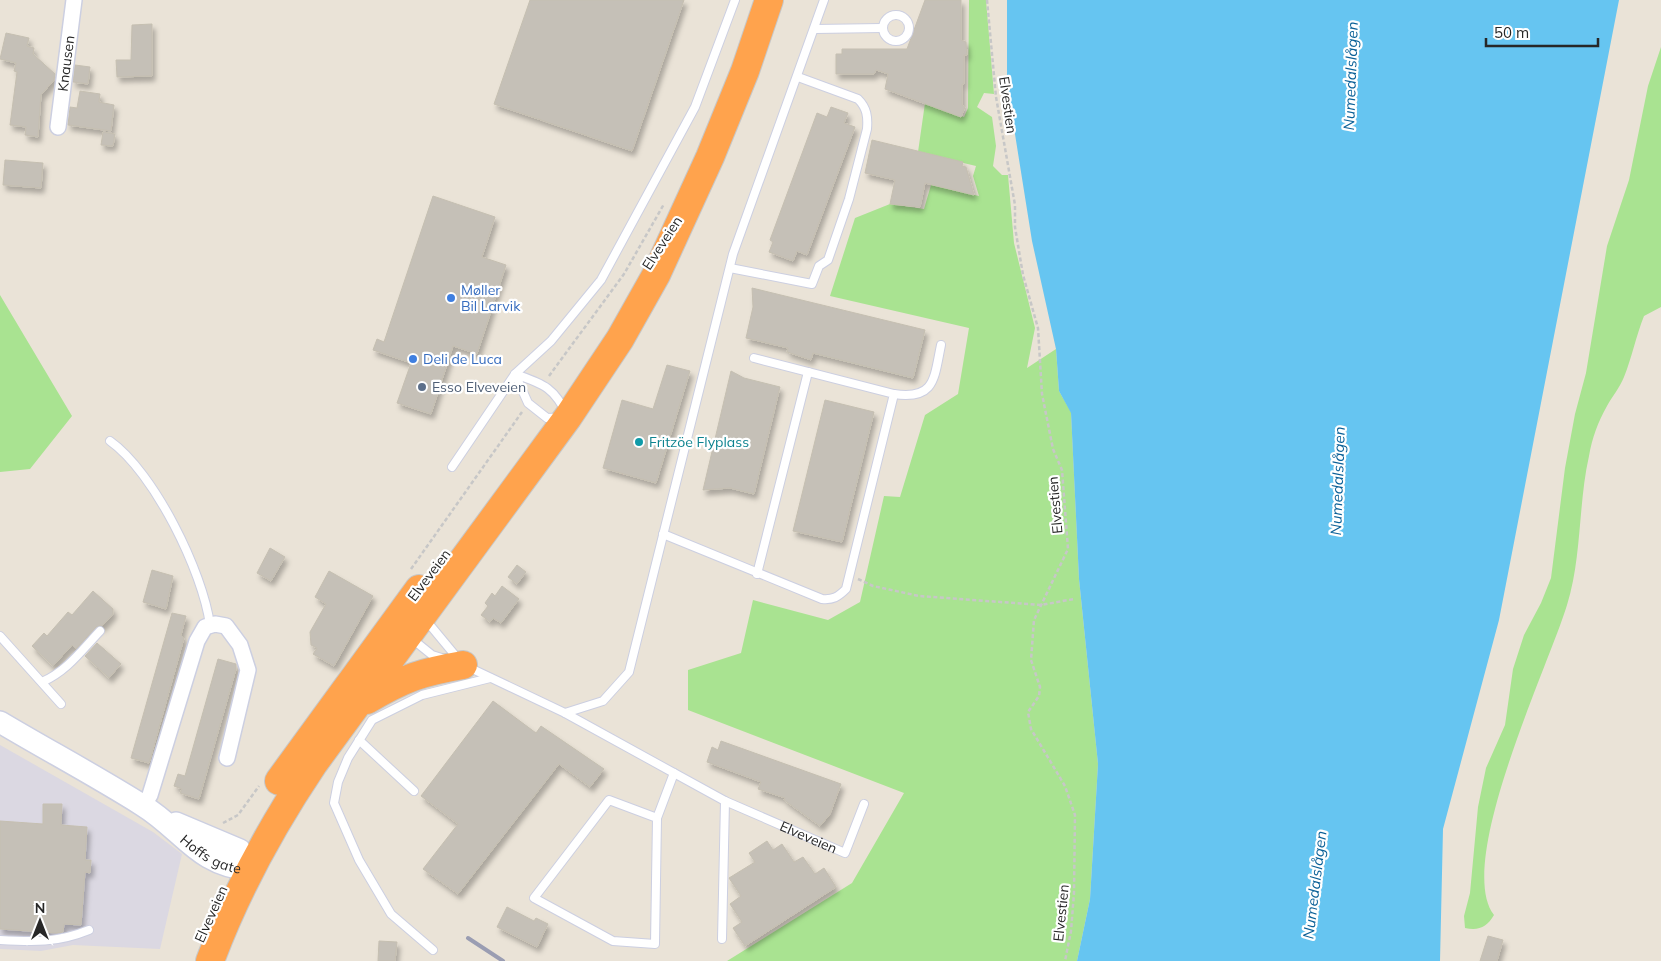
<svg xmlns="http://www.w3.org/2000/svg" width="1661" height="961" font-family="Mulish,sans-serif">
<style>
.industrial{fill:#dbd8e2}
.green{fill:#a9e391}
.water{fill:#66c5f1}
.building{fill:#c5c0b7;stroke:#c5bfb1;filter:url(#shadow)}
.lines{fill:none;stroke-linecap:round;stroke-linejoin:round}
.lane-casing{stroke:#cccfe1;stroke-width:10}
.street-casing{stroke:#cccfe1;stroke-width:18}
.secondary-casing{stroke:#cccfe1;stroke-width:24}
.highway-casing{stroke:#c7c7c7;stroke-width:30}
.path{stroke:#c7c7c7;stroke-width:2.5;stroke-dasharray:4 2.5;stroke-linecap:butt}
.lane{stroke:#fff;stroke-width:8}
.street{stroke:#fff;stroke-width:15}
.secondary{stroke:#fff;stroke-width:21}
.highway{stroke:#ffa34d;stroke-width:28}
.rail{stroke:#9a9db2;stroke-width:4}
.shop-dot{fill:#3f7fe0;stroke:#fff;stroke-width:2}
.service-dot{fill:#5c6f8a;stroke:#fff;stroke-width:2}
.culture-dot{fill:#0f9aa8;stroke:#fff;stroke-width:2}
.labels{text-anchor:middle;stroke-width:4.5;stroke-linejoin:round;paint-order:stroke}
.street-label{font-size:14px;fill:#272727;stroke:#fff}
.shop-label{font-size:14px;fill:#366cbe;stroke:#fff;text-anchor:start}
.service-label{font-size:14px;fill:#4e5e75;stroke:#fff;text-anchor:start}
.culture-label{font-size:14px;fill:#0d838f;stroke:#fff;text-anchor:start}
.water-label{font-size:15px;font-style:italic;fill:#0a6097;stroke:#fff}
</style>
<defs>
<filter id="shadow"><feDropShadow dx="3" dy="5" stdDeviation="2.5" flood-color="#0004"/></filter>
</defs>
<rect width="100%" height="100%" fill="#eae3d7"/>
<path class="industrial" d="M0,745L153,832L182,854L160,949L73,945L41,951L0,949Z"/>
<path class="green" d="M969,0H986L994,94L984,93L977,107L992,117L996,146L993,166L1002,175H1008L1014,243L1035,328L1027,368L1056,349L1059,391L1071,412L1079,579L1098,764L1090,899L1077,961H727L852,883L904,793L688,710V670L741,653L753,600L828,620L860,602L884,496L900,497L925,415L958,394L969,328L830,296L855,218L890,204L924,209L931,185L979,196L973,176L976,166L918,152L925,103L964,117L968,108Z
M1661,47V307L1644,316C1636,336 1632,357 1624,377C1620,387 1612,397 1607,406C1598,422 1592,438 1589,456C1578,505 1582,557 1567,605C1549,665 1454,863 1494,915C1487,927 1479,931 1465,928L1464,916L1470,893L1478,807L1486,768L1505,725L1513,669L1524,635L1541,603L1551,578L1565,468L1575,414L1586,373L1607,246L1629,180L1648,86Z
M0,295L72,416L30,469L0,472Z"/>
<path class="water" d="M1007,0H1619L1499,620L1443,829L1440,961H1077L1090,899L1098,764L1079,579L1071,413L1059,391L1056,349L1032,241L1007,84Z"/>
<path class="building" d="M530,0H684L632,151L494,104Z
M925,0H961V40L966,42L967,55H964V84H962V105L965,107L961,117L885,89L888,74L876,70L874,74H836V54H842V49H907Z
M152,24V76L117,77L116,60H131L132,25Z
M6,33L29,38L27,46L34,48L33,54L55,74L54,80L41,95L38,137L25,135L26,127L10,125L17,72L14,71L16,63L0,59Z
M75,65L90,67L88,84L73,82Z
M80,91L100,94L99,102L114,105L111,131L68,125L70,107L77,108Z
M831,107L848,113L844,123L855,127L807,255L797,251L793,261L769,252L773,242L770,240L817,113L827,117Z
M103,132L115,134L113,146L101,145Z
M872,140L963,162L962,166L966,167L974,195L925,183L920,207L890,204L895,180L865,173Z
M5,160L43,163L41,188L3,185Z
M433,196L495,217L482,257L506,265L477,354L453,346L431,414L397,403L411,363L373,350L377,339L384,342Z
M752,288L925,330L913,378L813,353L811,360L787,352L788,348L746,338L753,307Z
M667,365L690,371L656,483L603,468L622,400L653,409Z
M731,371L744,378L780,387L754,494L730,488L703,490Z
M825,400L874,412L842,542L793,531Z
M270,548L285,557L271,581L257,573Z
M517,565L526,572L517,584L508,577Z
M152,570L173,576L166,609L143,602Z
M329,571L373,596L334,666L313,654L317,648L311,645L310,632L326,604L315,597Z
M502,586L519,599L501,623L493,618L490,622L481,615L488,606L485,603L492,593L495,596Z
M93,591L113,609V614L102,626L96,627L76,649L72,645L53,666L32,646L44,633L47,636L68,612L72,615Z
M172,613L186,616L181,635L184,638L149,763L131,758Z
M97,643L121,664L109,678L85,656Z
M218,659L236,664V669L199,799L180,793L182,789L174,786L178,774L185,776Z
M493,701L536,733L541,726L604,769L590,787L559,764L458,894L423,869L458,824L421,796Z
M721,741L841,784L830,814L820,826L784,800L785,798L758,789L761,782L707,762L712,747L718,750Z
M43,804H62L61,825L87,827L85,860H91L90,873L85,872L81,925L64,924L63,932L57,933L0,929V821L43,824Z
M767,841L773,850L782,844L794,862L803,857L815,874L824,868L836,887L745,946L733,928L742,922L730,904L741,896L729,878L755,862L749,853Z
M507,907L534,921L536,918L548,924L537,947L497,927Z
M1488,936L1503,940L1497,961H1480Z
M379,941L397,942L395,961H378Z"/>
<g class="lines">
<defs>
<g id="lane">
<circle cx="896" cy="28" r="13"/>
<path d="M815,29L882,28"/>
<path d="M730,268L812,284L819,266L828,260L849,199L867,129C868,117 867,108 858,99L798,77"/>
<path d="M515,374C544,384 555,388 568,417L547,418L528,403Z"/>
<path d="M894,394C935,400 934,379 941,345"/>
<path d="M110,441C154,472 203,572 210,625"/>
<path d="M452,467L515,374L551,341L601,280L695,107L735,0"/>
<path d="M663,534L822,599C833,600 838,597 846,589L894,394L754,358"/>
<path d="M757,574L808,372"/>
<path d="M425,619L459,660"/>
<path d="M0,636L61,704"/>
<path d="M411,638L432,655L445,659"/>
<path d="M466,666L565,713L674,773L657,818"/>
<path d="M42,682C67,671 81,651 100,631"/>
<path d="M565,713L603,701L629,672L733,254L824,0"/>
<path d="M359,740L414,791"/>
<path d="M674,773L725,801L722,939"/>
<path d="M609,800L657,818L655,944L613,941L534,898Z"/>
<path id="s1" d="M725,801L845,853L864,804"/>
<path d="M0,940C33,942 57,943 89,930"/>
<path d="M433,950L391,914L359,860L334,803L338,782L348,758L372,720L422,695L490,678"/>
</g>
<g id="street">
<path id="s2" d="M58,127L74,0"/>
<path d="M144,805L150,795L197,641L205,627L215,624L226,626L240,645L248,670L227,758"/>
</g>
<g id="secondary">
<path id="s3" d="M0,722C47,750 96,776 142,805C183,830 197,866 251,870"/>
<path d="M176,823L240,850L251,870"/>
</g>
<path id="highway" d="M367,700C404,678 422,672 463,665
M279,781L419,589
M210,961C236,891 273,824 314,763L568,417L620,339L656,275L710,157L745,71L769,0"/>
</defs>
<use href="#lane" class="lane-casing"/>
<use href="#street" class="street-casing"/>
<use href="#secondary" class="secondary-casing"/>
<use href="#highway" class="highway-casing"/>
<path class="path" d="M987,0L996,97L1015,205V227L1023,275L1038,328L1042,394L1053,449L1062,470L1068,549L1034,620L1031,660L1040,687L1039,696L1028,712L1031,729L1065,786L1075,815L1074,893L1071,931L1065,961
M549,376L624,274L664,204
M411,569L522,412
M858,579L873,586L919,596L1041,605L1074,599
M223,823L238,815L259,786"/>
<use href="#lane" class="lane"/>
<use href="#street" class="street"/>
<use href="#secondary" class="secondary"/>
<use href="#highway" class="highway"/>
<path class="rail" d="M468,938L503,961"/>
</g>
<g class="shop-dot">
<circle cx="451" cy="298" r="5"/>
<circle cx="413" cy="359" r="5"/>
</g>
<circle class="service-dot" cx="422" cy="387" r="5"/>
<circle class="culture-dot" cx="639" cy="442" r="5"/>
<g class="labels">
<g class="street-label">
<text dy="5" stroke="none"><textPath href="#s2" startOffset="64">Knausen</textPath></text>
<text transform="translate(1008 105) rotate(82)" y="5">Elvestien</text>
<text transform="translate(662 243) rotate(-57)" y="5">Elveveien</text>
<text transform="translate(1055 505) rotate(-95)" y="5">Elvestien</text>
<text transform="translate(429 575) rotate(-53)" y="5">Elveveien</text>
<text dy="5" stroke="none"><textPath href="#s1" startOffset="91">Elveveien</textPath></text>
<text dy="5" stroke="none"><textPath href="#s3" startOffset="250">Hoffs gate</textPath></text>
<text transform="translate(1061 913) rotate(-84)" y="5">Elvestien</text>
<text transform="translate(211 914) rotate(-66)" y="5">Elveveien</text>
</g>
<g class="shop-label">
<text x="461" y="295">Møller<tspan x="461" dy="16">Bil Larvik</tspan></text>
<text x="423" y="364">Deli de Luca</text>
</g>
<g class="service-label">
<text x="432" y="392">Esso Elveveien</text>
</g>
<g class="culture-label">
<text x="649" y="447">Fritzöe Flyplass</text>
</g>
<g class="water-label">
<text transform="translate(1351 76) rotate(-88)" y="5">Numedalslågen</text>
<text transform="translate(1338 481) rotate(-88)" y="5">Numedalslågen</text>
<text transform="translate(1315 885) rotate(-83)" y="5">Numedalslågen</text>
</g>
</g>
<g transform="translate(40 921)" stroke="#ffffff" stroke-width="4" paint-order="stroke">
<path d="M0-4L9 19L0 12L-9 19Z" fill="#272727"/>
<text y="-8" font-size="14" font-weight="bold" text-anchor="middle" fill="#272727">N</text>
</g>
<path d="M1486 38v8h112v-8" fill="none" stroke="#272727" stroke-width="2.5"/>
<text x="1494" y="38" font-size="15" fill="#272727" stroke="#ffffff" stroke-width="4" paint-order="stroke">50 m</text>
</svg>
